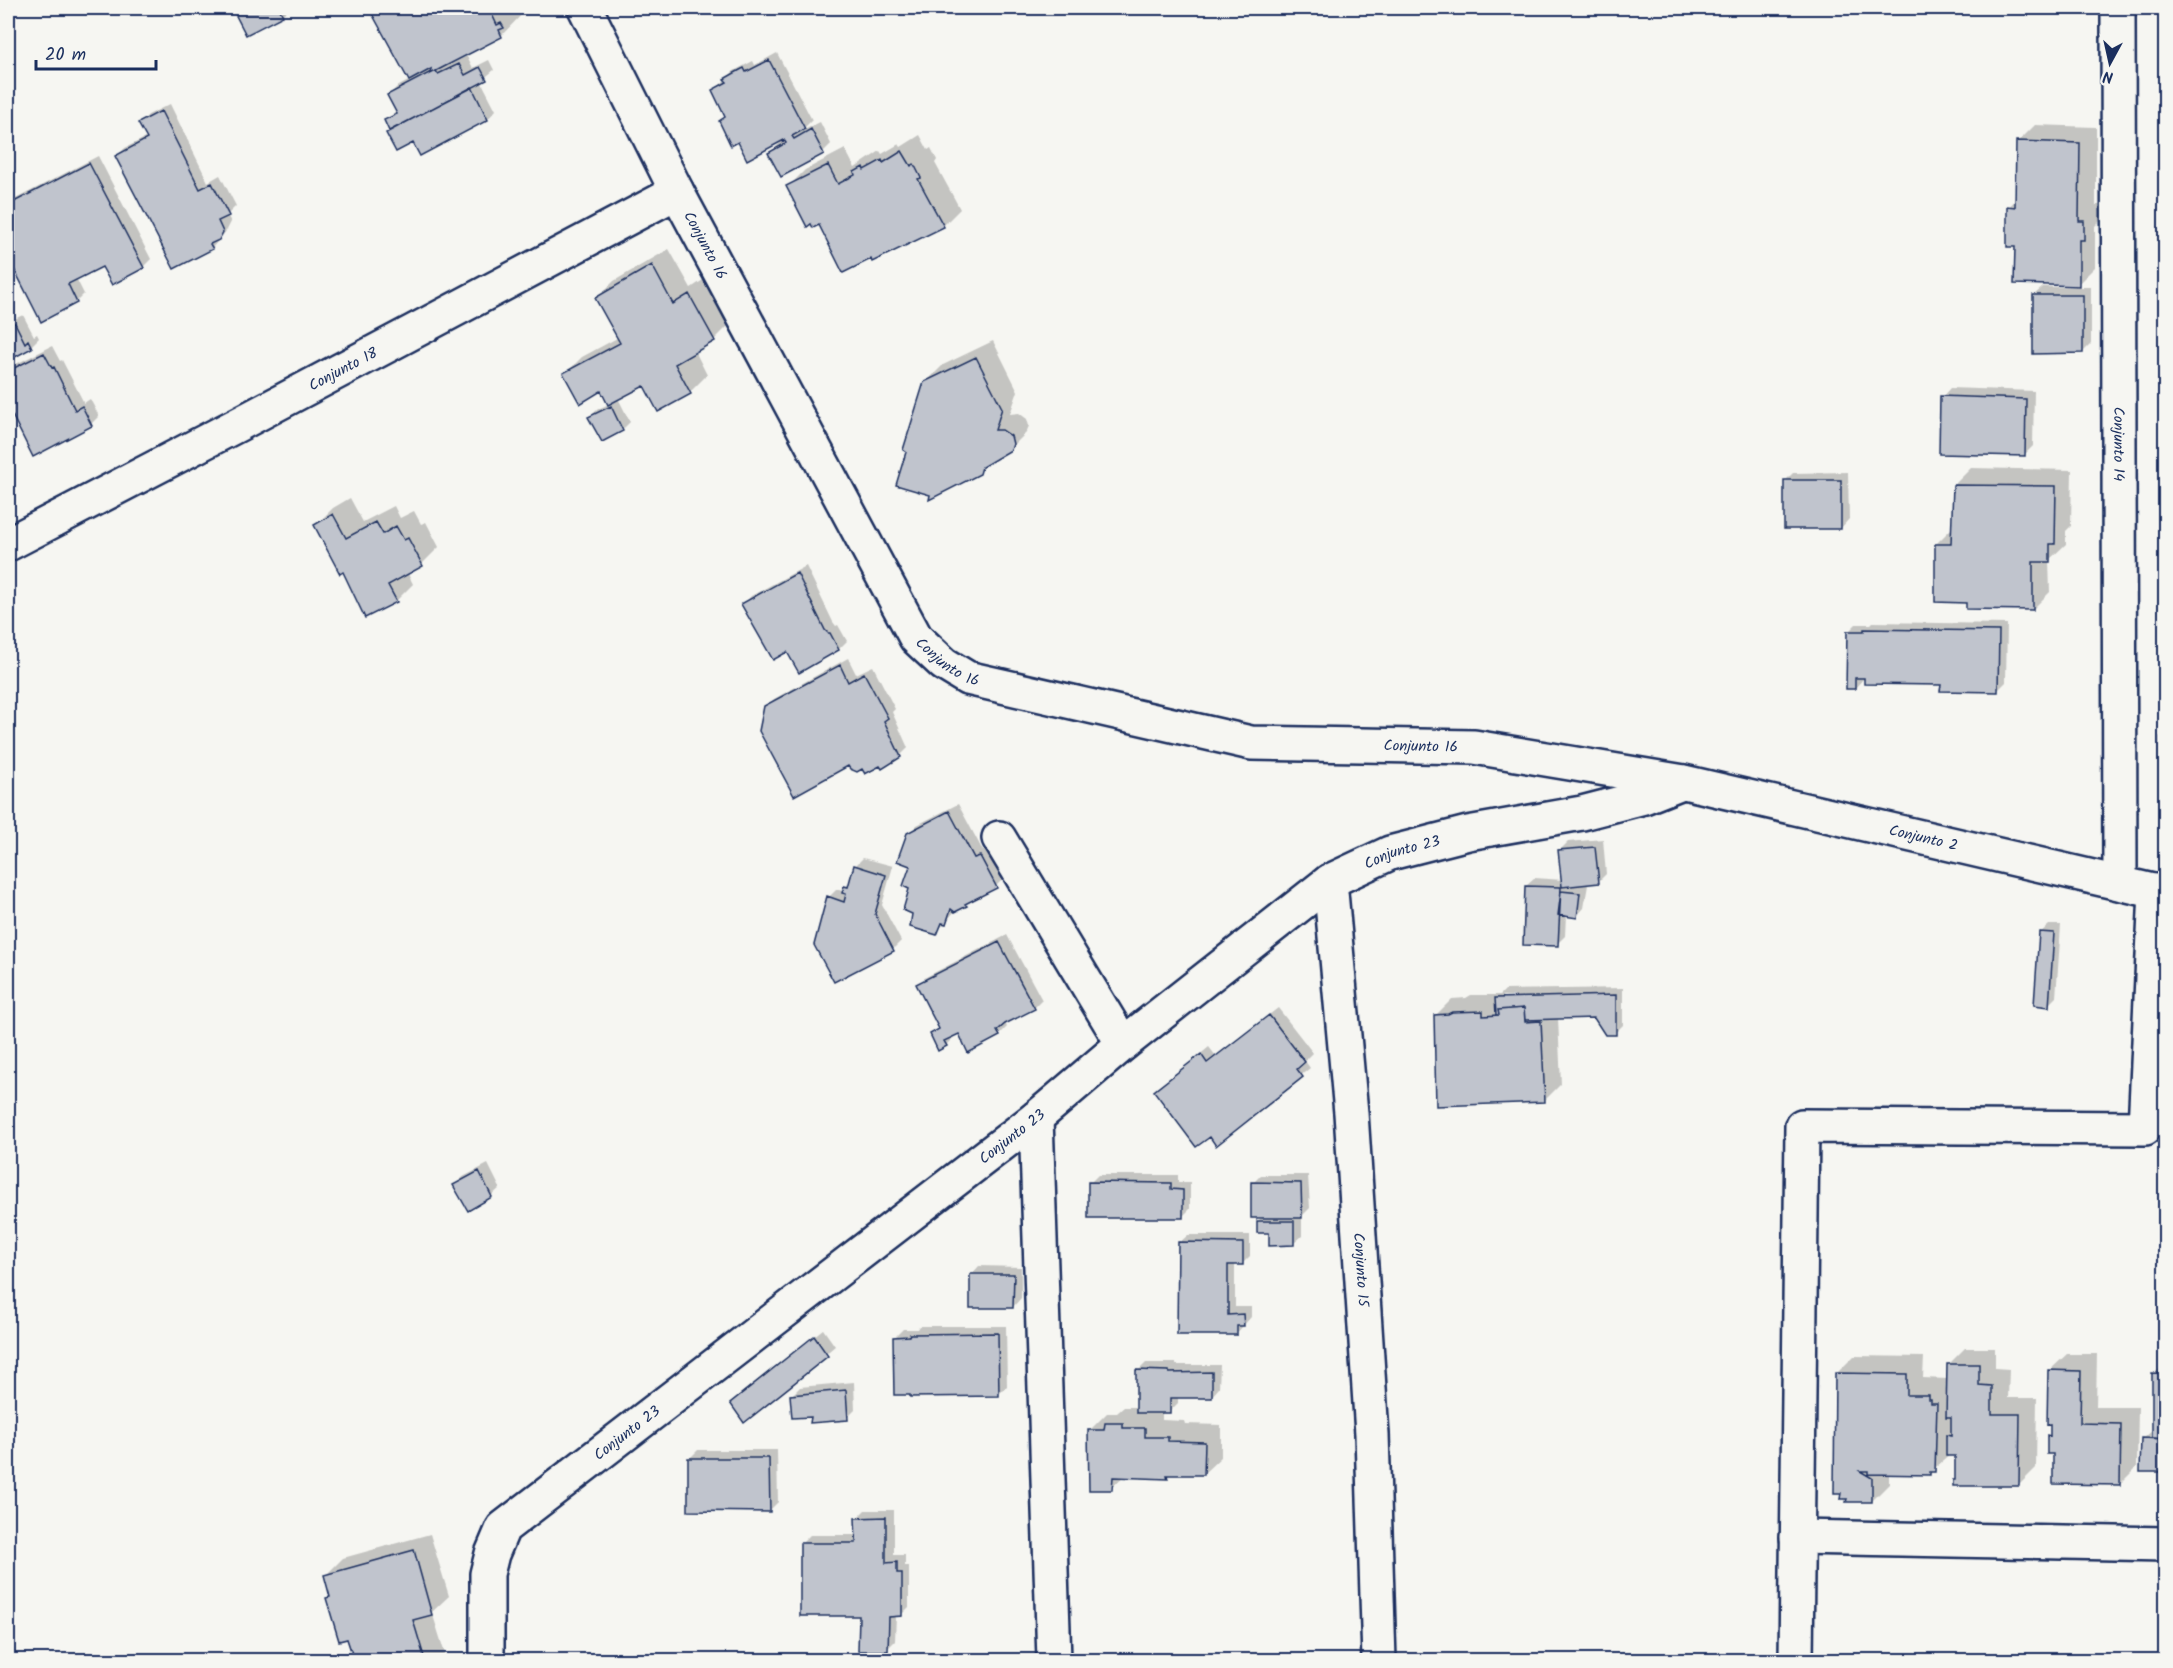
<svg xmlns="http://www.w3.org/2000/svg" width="2173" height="1668" font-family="Kalam,sans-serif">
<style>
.shadow{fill:#0003;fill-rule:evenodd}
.building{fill:#c0c4cd;stroke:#1b2f5e;stroke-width:1.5}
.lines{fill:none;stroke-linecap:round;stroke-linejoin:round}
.street-casing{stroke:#1b2f5e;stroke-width:38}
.street{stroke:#f6f6f2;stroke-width:33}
.labels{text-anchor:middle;stroke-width:6;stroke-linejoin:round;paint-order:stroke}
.street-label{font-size:15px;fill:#1b2f5e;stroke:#f6f6f2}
</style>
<rect width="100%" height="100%" fill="#f6f6f2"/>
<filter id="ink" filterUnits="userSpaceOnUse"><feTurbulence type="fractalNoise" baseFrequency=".0167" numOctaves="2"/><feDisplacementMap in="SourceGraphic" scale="12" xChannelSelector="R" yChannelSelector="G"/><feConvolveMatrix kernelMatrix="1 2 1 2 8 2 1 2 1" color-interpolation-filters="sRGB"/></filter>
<g filter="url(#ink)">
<path class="shadow" d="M234,8H290L282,15L247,33Z
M371,8H525L526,10L501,36L448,63L449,65L467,56L473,68L489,60L494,70L481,81L496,110L488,119L421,154L414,141L391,130L386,120L397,111L389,95L397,87L410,80Z
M777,53L812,120L800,132L820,122L831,144L823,152L770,153L783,140L739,139L720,121L726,116L714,91L734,71L753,61L755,65Z
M170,104L208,182L220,175L236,206L227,215L231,222L227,230L212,248L117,156L125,148L147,137L140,124L148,115Z
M2035,125L2096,127V205H2100V221L2095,226V267L2075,287H2091V344L2083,352L2034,295L2043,287H2075V284L2017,245L2009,207L2017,198L2018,142Z
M920,135L928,150L931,148L937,160L935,163L960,209L943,226L820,223L788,187L805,170L845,149L855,168L880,151L882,154L899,144L901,147Z
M98,156L151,259L143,267L102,265L76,278L84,294L76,302L42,320L8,253V203Z
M669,249L691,288L706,278L731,323L714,340L695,351L707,375L690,392L658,410L644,383L618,398L630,422L622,430L590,417L598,409L609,404L602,389L565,374L582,357L619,337L597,298L614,281Z
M23,315L34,336L37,334L39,338L31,346L13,356L8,345V322Z
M993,341L1018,391L1010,414L1019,413L1027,419L1029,426L1026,433L1009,450L991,460L979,472L925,383L943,365Z
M52,346L60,361L62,360L84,403L90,399L99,416L91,424L34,455L8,403V368Z
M1950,388L2034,391L2033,446L2024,455L1942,397Z
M1971,468L2072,470L2071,526L2066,531V544L2049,560L2050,592L2033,609L1968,601L1936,544L1953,527L1954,485Z
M1848,472L1849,519L1841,528L1785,481L1793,473Z
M350,498L363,522L394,506L400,518L414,511L421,524L426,522L439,547L422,564L407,572L413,584L396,601L366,616L343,570L316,525L333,508Z
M806,566L833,622L836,626L838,625L847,641L839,649L800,671L787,650L743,605L751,596Z
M1873,622L2007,624L2006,682L1998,690L1865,677L1855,688L1848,632L1856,624H1871Z
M848,658L856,674L873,666L895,709L892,712L908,748L900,756L881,764L862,767L766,707L774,699Z
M958,804L983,851L988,849L1004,878L996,886L955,911L936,933L914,914L908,834L917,825Z
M1603,839L1606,874L1598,882L1582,884L1588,885L1584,908L1576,917L1566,915L1565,936L1557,944L1526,886L1535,878L1563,880L1560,850L1568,842Z
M863,858L893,866L882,905L901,941L893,949L829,897L837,889L844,892L851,882L855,866Z
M2049,925H2061L2056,997L2048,1005L2040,933Z
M1007,935L1042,1000L1034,1008L1005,1023L1007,1027L999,1035L960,1032L953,1035L954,1037L946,1045L932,1034L940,1027L918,985L926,977Z
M1623,988V1025L1615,1033L1595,1017L1558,1018L1561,1084L1544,1101L1435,1016L1452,999L1466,998L1471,995H1500L1505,990ZM1503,996H1515L1512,999H1503Z
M1278,1008L1313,1053L1305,1061L1310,1068L1216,1144L1210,1135L1156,1091L1209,1047L1216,1056Z
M488,1164L500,1188L491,1196L455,1186L463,1177Z
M1098,1175H1178V1182H1190V1209L1182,1217L1090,1183Z
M1261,1175H1308L1310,1208L1302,1216V1236L1293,1244L1271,1232L1258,1221L1263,1216L1253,1183Z
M1188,1235H1250V1256L1242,1264H1235V1307H1251V1317L1236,1334L1179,1243Z
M979,1266L1021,1267V1298L1013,1307L971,1275Z
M919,1326H1006L1007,1386L999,1394L911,1393L895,1337L903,1329H917Z
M823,1329L835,1346L745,1421L740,1395Z
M1965,1348H1995V1368L2009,1369L2008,1398H2037L2036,1468L2019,1485L1956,1479L1957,1454H1951L1929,1473H1889V1484L1872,1501H1848L1837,1373L1854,1356L1924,1357L1923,1378L1948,1379V1365Z
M2067,1354H2097L2096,1407H2138L2137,1467L2120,1484L2055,1452L2049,1436L2051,1433L2049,1371Z
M1146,1363H1176V1365H1220L1219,1388L1211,1397H1178V1403L1169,1412L1162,1411V1420L1184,1421L1185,1424L1221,1425V1457L1203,1474L1171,1473L1167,1477L1124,1476L1111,1488L1090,1430L1107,1413H1117L1124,1407H1137L1138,1371Z
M2162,1366H2166V1470L2143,1439L2153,1430L2154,1374Z
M854,1382L855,1410L847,1418L812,1415L791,1396L800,1387Z
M698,1450H777L778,1502L770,1510L690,1458Z
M865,1510H894V1555H905V1566H909V1607L901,1615H896L895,1641L887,1649L802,1543L810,1535H857V1518Z
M430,1534L449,1596L432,1612L445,1654L438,1660H356L348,1637L328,1599L331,1595L326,1575L343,1558Z
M1420,1655H1454V1660H1415Z
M714,1657H760V1660H710Z"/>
<path class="building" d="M232,8H279L283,16L246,35Z
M369,8H489L497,25L501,23L504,28L499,30L502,37L436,71L430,74L431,69L409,81Z
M769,60L805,129L792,136L794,139L811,129L824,154L781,177L768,153L786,143L784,140L747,160L738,142L731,146L719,121L725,117L712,90L727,82L724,79L740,70L744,68L746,72Z
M459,64L465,75L480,67L487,80L389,131L384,120L397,114L387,95L431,72L430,74L436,71L438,74Z
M472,87L488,120L420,156L413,143L396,152L386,133Z
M161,111L200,189L212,183L229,216L218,221L223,232L219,240L210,244L213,249L174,269L115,156L147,139L138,123Z
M2016,141L2080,143L2079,221H2084V240H2079V286L2014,284L2015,247H2007V206L2015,207Z
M902,151L911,166L914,164L921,178L918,179L944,227L872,262L871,259L843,273L819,225L813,228L811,224L807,227L786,186L828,165L838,184L855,175L854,172L863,167L864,170L882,160L883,163Z
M89,163L144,268L112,285L102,267L68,284L77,303L41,322L8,257V205Z
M652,265L673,304L689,294L715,341L675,364L691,394L658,412L644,386L608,405L601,391L580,404L563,373L620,343L595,298Z
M2033,295H2083V353L2033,354Z
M15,323L25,343L28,340L32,348L13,358L8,349V325Z
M44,353L52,368L54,367L75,410L82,406L92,426L33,457L8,407V371Z
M976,357L1002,408L995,430H1002L1011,436L1013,444L1011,450L982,467L980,474L929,500L930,495L896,485L906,452L903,450L924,382Z
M1940,396L2026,399L2025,456L1939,454Z
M611,406L623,431L602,442L588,417Z
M1784,480H1841V529H1784Z
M1953,485L2056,486L2055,544H2050V562H2033V610L1966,609V603L1935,602V544H1951Z
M333,514L346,538L376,522L383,534L396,526L404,540L408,538L423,566L388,585L397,602L365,618L343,572L340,574L314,525Z
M797,573L825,630L828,633H830L839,650L799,673L787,652L773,660L741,604Z
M2163,588H2166V654H2162Z
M1864,629L1999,631L1998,692L1940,691L1941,685L1864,684V678H1855V689H1846L1847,631H1864Z
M840,665L848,682L864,673L888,718L884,721L901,757L882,769L880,766L865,774L862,769L857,772L850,769L848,766L794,796L759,731L764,706Z
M2161,737H2166V766H2161Z
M949,811L974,858L980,856L997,888L965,904L967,906L955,912L951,909L946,924L942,923L937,935L910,927L912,914L903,910L909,889L903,886L910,866L897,861L907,833Z
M1595,847L1599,883L1562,887L1558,850Z
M854,865L886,875L875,914L894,951L834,982L814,945L827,896L844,902L846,894L842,893L844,886L848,887Z
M1525,886L1561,887L1558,946L1523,945Z
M1561,891L1580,893L1577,918L1558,915Z
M2039,932L2054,933L2049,1007L2034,1005Z
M999,942L1035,1009L1005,1024L997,1031L1000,1036L968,1053L959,1034L944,1041L947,1046L938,1051L930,1034L939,1029L916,984Z
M1616,995V1035H1605L1594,1018L1525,1020L1524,1008L1498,1010L1499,1015H1496L1495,998Z
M1524,1008L1525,1022L1541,1021L1545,1102L1436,1106L1434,1015L1448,1014L1452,1012L1483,1011V1016L1499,1015L1498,1010Z
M1269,1015L1305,1062L1297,1069L1303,1077L1216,1146L1210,1137L1196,1147L1154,1091L1201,1054L1207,1063Z
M479,1171L492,1197L468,1211L453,1185Z
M1088,1182L1171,1183V1189L1183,1190V1218H1088Z
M1251,1182L1301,1183L1302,1218H1251Z
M1257,1221H1294V1245L1269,1246V1233H1257Z
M1178,1242L1243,1243V1265H1228V1315L1243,1314L1244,1326H1237V1335H1177Z
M970,1274H1014L1013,1308H970Z
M998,1333L999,1396L910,1397V1395H894L893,1337L909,1336L910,1334Z
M814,1336L828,1356L744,1423L730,1403Z
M1947,1364H1979V1385L1992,1386V1414H2020L2019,1486H1953V1480H1955V1456H1946V1435L1951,1436V1417H1946Z
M1136,1370L1169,1371V1373L1212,1372V1398H1170V1413H1136Z
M2048,1370L2081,1371L2080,1423L2121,1424L2120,1485L2053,1484V1454H2047V1435L2050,1436V1424L2047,1425Z
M1835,1373L1907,1374V1395H1929V1399H1931V1403H1937L1935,1472H1930V1475L1868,1474V1471H1860L1872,1478V1502H1846L1847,1499H1840L1841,1493H1834Z
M2152,1373L2166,1374V1439L2152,1438Z
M846,1390L848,1420L810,1423L811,1417L792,1418L790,1395Z
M1105,1423H1123V1428H1145V1437H1168V1441L1205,1442L1204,1475H1167L1168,1479L1113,1477L1112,1490H1089L1088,1430H1104Z
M2141,1438L2166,1439V1472H2140Z
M688,1458H769L770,1512L688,1511Z
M886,1517V1563L897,1562V1573H902V1616L889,1617L888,1651H858L859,1616H800V1543H856L855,1518Z
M414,1550L432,1615L413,1620L425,1660H354L347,1639L339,1641L326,1598L330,1597L324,1575Z"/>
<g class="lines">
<defs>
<g id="street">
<path id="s1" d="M585,8L677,192L916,638L944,664L967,678L1251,743L1474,747L1684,782L2166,894"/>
<path id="s2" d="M2118,8L2120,883"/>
<path id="s3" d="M8,544L239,424L677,192"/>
<path d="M999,838L1123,1044"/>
<path id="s4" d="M1330,881L1351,1113L1372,1434L1379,1660"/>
<path d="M1036,1118L1054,1660"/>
<path d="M1797,1537L2166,1544"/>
<path id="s5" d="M487,1660V1574L492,1554L503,1528L1036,1118L1123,1044L1330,881L1390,853L1468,833L1582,813L1644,797L1682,782"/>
<path d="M1796,1660L1802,1126L2145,1128L2156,891"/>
</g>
</defs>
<use href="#street" class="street-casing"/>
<use href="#street" class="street"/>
</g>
</g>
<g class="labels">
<g class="street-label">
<text dy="5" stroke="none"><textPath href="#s1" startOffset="266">Conjunto 16</textPath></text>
<text dy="5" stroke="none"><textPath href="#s3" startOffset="378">Conjunto 18</textPath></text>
<text dy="5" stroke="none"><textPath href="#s2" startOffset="436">Conjunto 14</textPath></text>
<text dy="5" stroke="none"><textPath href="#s1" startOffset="752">Conjunto 16</textPath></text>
<text dy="5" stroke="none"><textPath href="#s1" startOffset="1238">Conjunto 16</textPath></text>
<text dy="5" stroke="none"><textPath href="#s1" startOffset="1750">Conjunto 2</textPath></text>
<text dy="5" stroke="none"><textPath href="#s5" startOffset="1263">Conjunto 23</textPath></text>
<text dy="5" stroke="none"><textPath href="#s5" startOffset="777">Conjunto 23</textPath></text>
<text dy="5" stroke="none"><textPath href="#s4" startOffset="390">Conjunto 15</textPath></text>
<text dy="5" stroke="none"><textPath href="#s5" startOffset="291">Conjunto 23</textPath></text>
</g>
</g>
<rect width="2173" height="1668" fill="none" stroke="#f6f6f2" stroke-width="30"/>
<rect x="15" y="15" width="2143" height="1638" fill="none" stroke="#1b2f5e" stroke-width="2" filter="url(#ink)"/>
<g transform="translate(2110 63) rotate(188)" stroke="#f6f6f2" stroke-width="4.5" paint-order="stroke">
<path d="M0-4.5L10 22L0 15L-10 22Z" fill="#1b2f5e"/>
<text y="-9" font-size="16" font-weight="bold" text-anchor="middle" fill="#1b2f5e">N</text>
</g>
<path d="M36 60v9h120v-9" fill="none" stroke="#1b2f5e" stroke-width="3"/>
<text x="45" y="60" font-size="18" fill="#1b2f5e" stroke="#f6f6f2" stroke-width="4.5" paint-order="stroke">20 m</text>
</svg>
